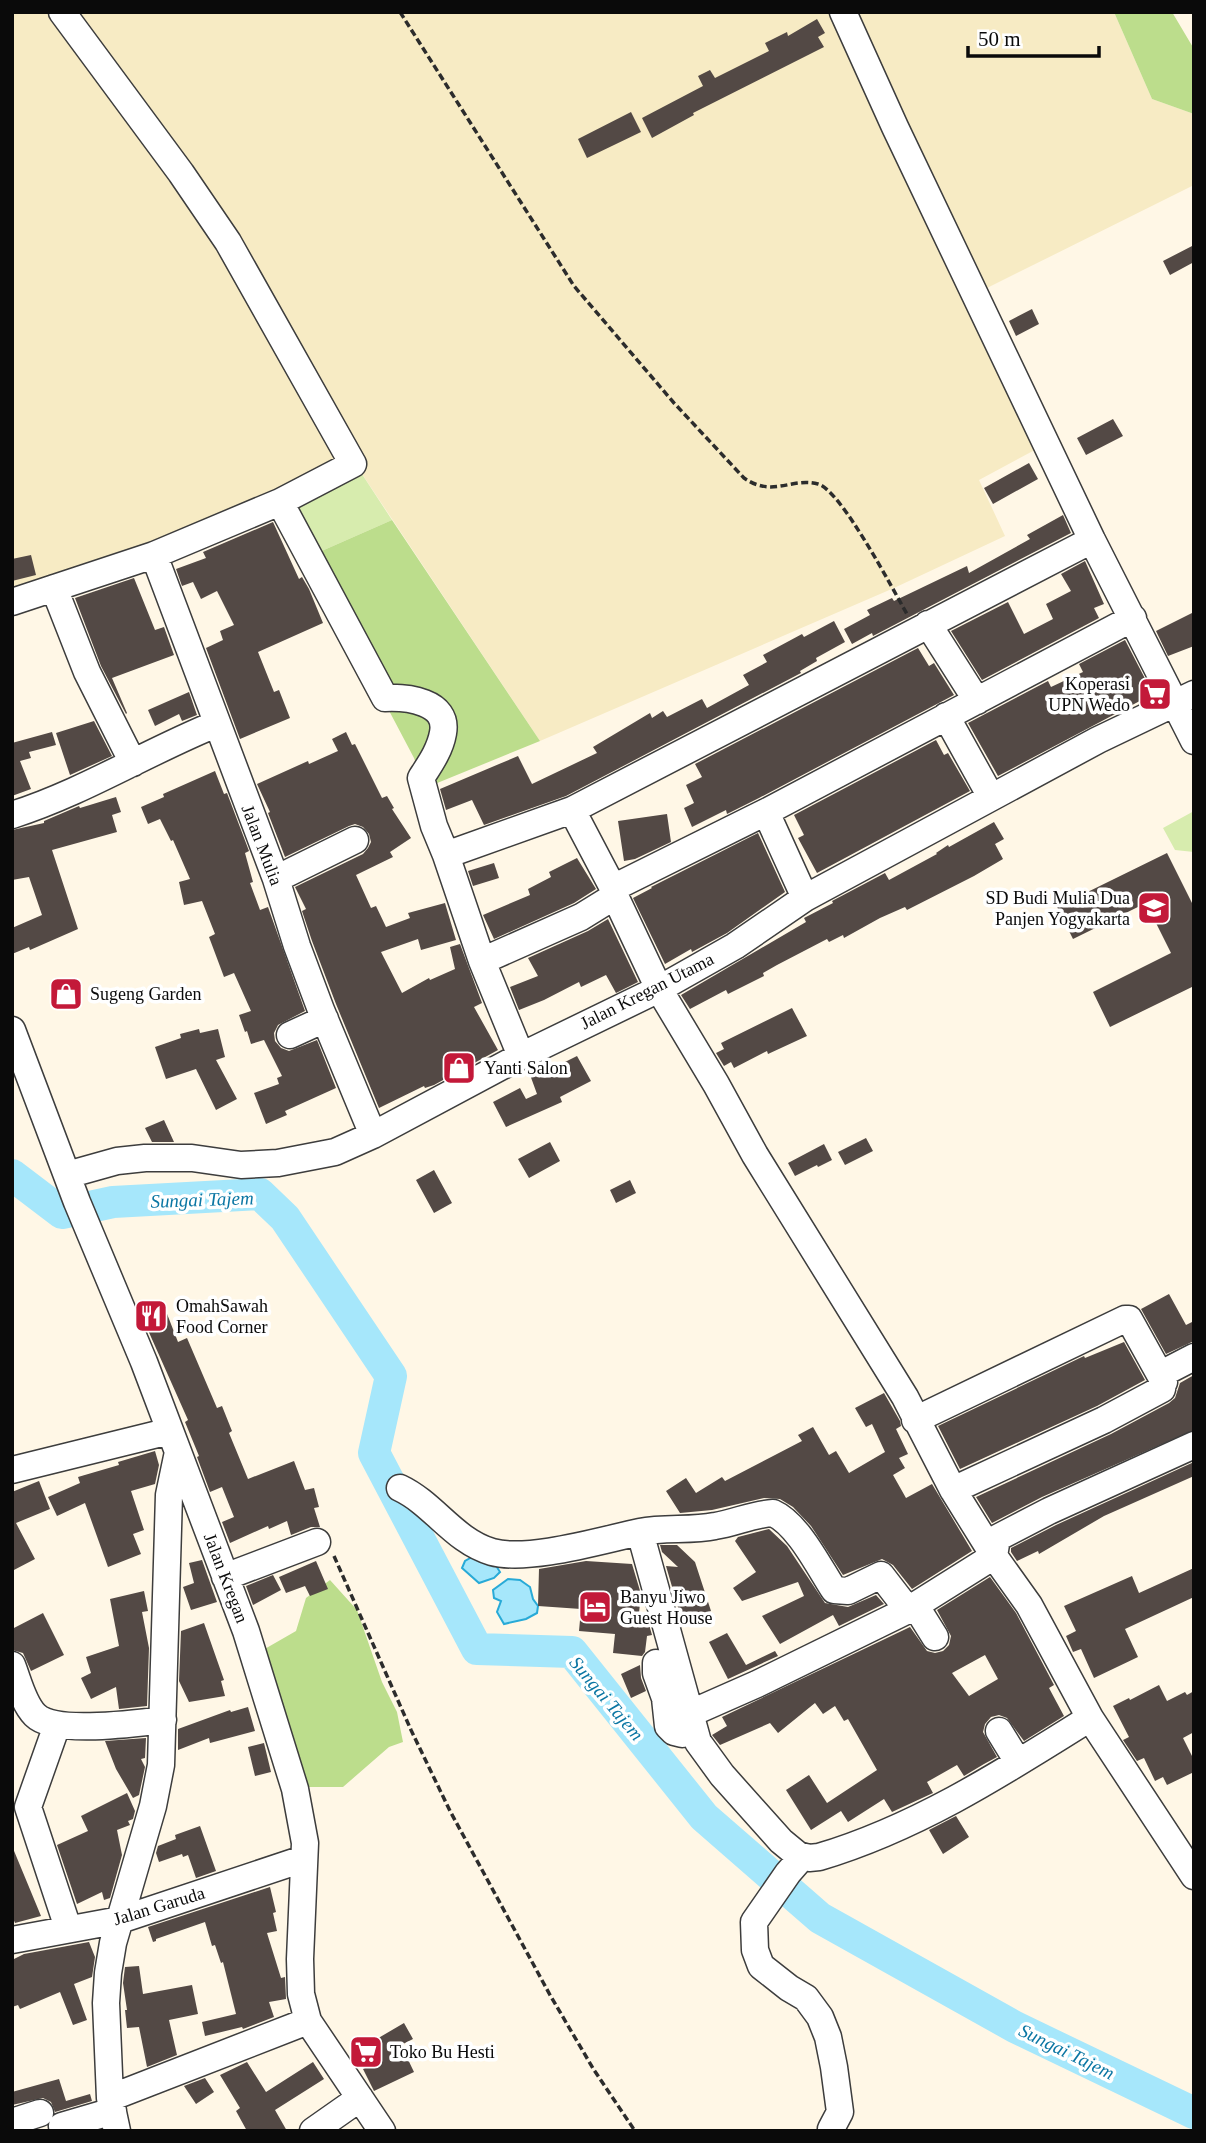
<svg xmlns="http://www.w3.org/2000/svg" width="1206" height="2143" font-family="'Times New Roman',serif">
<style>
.farmland{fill:#f7ebc4}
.green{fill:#d7ecae}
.forest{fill:#bcdd8c}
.water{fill:#a6e7fb;stroke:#28aad7;stroke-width:2}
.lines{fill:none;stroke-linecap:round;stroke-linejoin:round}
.river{stroke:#a6e7fb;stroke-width:32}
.building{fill:#534945;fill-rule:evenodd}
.minor-casing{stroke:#3d3d3d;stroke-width:29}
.path{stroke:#2c2c2c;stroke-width:3.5;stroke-dasharray:7 3.5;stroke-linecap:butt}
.minor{stroke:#fff;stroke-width:26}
.labels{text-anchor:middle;stroke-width:7;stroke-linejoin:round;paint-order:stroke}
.poi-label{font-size:18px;fill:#0a0a0a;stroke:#fff;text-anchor:start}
.street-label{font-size:18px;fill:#0a0a0a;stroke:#fff}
.water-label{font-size:19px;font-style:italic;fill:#0b76a3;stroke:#fff}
</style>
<rect width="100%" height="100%" fill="#fff7e6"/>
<path class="farmland" d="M12,12H1114L1152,99L1194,114V185L975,294L1046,444L979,480L1005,536L894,588L540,741L356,465L12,609Z"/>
<path class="green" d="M356,465L392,520L308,557L281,505Z
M1194,811V852L1175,850L1163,828Z"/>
<path class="forest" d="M1114,12H1172L1194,49V114L1152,99Z
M392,520L540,741L425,788L414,758L308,557Z
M330,1580L357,1610L382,1682L397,1712L403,1742L389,1747L343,1787H306L256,1654L296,1631L306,1598Z"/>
<path class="water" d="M472,1557L495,1564L500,1572L494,1578L479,1583L462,1568L465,1561Z
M508,1579L520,1580L530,1587L533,1599L538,1606L537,1613L526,1619L504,1624L497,1612L501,1601L494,1598L493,1590Z"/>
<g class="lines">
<path class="river" d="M12,1175L62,1213L113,1202L260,1194L285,1218L391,1376L374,1453L477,1649L572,1652L704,1817L820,1918L1015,2027L1194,2113"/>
</g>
<path class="building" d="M817,19L825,33L818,37L824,47L693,113L694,115L652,138L642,118L703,86L698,76L710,70L715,78L769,51L765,43L787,32L788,36Z
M631,112L641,132L587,158L578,139Z
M1194,245V262L1170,275L1163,261Z
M1032,309L1039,324L1016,336L1009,321Z
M1113,419L1123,436L1086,455L1077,438Z
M1029,463L1038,479L993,504L984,488Z
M1063,515L1071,533L873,636L872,633L852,644L844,629L870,615L867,610L892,598L894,601L967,566L969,573L1030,539L1027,535Z
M273,522L299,579L302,577L309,589L323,623L258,652L274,692L279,690L290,718L240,739L206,648L223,640L220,631L234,625L217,591L201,599L193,582L182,586L176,569L206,558L203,552Z
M31,555L36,575L12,581V559Z
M1085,561L1104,604L1094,608L1099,618L982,680L951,631L1008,602L1024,634L1053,619L1046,604L1071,591L1061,574Z
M134,578L155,630L164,627L174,655L112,678L127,713L126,714L101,666L75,598Z
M1194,612V646L1168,656L1156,631Z
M834,621L845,642L816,658L817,661L800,671L801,673L566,796L484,825L472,800L446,810L440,789L518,756L532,784L597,753L593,747L650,713L652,718L663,711L667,717L702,699L707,708L749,685L743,675L767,662L763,655L802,634L804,637Z
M1125,640L1153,694L998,776L968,723L1048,681L1051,687L1083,672L1079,664Z
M918,648L929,666L934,663L954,695L759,798L727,814L726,810L692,827L684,808L694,803L686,785L702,777L695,764Z
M189,692L197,715L182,721L179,714L155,726L148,710Z
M94,721L112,756L70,775L56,733Z
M52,732L56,745L29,752L31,758L20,761L31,789L12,796V743Z
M346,732L352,745L355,744L382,798L387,796L394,808L392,809L411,838L390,852L393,857L356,875L371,908L376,906L386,927L410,918L408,913L445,903L456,940L421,950L418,939L381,952L402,993L429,978L430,980L455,969L450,947L460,944L482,1003L474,1007L498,1050L434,1085L425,1088L424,1086L379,1108L336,1004L312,941L302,911L306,909L295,887L363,854L368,848L371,842L369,834L363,827L355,824L349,826L285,857L268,813L270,812L257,784L308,761L309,764L338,751L332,739Z
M936,740L944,755L948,753L970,791L817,873L798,838L804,835L794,815Z
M215,771L224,794L227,793L249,851L245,853L253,882L250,883L260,910L268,907L305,1011L278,1025L274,1033L275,1041L281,1048L289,1051L317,1040L336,1088L285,1111L287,1115L266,1124L254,1093L279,1084L277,1078L282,1076L264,1040L251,1044L247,1031L245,1032L239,1015L251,1011L234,973L224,977L209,937L215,934L202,901L184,905L179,882L190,879L173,840L171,841L160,819L148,824L141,807L164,797L163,794Z
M116,797L121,812L112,815L117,832L52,850L78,929L30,950L29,947L12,954V928L42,915L29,877L12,880V830L44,823V821L79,806L80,808Z
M667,814L671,842L635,859L624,861L618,821Z
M994,822L1004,839L995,844L1003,859L974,876L907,910L905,907L880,918L844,938L843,935L829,942L827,939L777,965L763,973L764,976L728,994L726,990L690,1009L681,995L806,922L804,918L833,903L832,901L885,873L889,880L937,854L936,853L948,845L949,847Z
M758,833L785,892L727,933L692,952L691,949L665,964L633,898L652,888L651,887Z
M1167,853L1194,907V986L1110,1027L1093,992L1171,953L1146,903L1073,939L1057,907Z
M577,858L596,889L574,903L494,939L483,915L530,895L528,889L551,877L549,872Z
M494,863L499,878L473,886L468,871Z
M608,919L638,982L616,993L606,975L581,987L579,982L544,1000L519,1010L510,987L538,976L528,958L588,931Z
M792,1008L807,1036L768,1054L767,1051L734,1068L731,1062L724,1066L716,1053L724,1049L721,1043Z
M199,1029L200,1033L218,1029L225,1057L216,1060L237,1099L216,1110L196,1069L166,1079L155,1047L181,1038L180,1034Z
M577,1056L591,1081L560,1097L562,1102L506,1127L493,1102L520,1088L526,1099L537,1094L529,1072L542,1066L545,1072Z
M164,1120L174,1142H152L145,1128Z
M866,1138L873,1151L845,1165L838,1152Z
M550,1142L560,1161L529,1178L518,1159Z
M824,1144L832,1160L818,1167L817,1165L795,1176L788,1163Z
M434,1170L452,1203L434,1213L416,1180Z
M630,1180L636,1193L616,1203L610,1190Z
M1169,1294L1186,1325L1194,1321V1341L1166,1354L1141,1309Z
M162,1301L178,1342L187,1338L217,1408L222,1406L232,1431L229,1433L248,1479L294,1461L305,1490L314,1488L319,1507L314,1508L320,1527H311L291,1535L287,1521L269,1529L268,1526L230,1543L222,1522L234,1517L222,1487L210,1492L197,1457L199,1456L185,1422L188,1420L139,1310Z
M1124,1342L1145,1380L1097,1406L960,1469L938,1426L1084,1356L1085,1358Z
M1194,1375V1430L1042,1497L992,1523L976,1497L1111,1434L1169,1403L1175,1398L1180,1383Z
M884,1393L900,1421L901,1426L896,1429L908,1454L899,1458L905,1468L893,1475L906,1498L932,1484L972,1551L912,1589L893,1565L882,1559L843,1575L811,1526L793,1507L780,1499L764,1498L712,1510L680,1513L666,1491L686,1478L696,1493L722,1477L725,1481L802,1441L798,1435L813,1427L829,1455L836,1451L849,1473L885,1452L872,1424L866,1427L855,1408Z
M155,1451L159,1465L155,1484L131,1491L144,1530L133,1534L141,1554L108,1567L85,1503L57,1516L48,1497L80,1483L78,1477L119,1465L118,1462Z
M1194,1462V1476L1104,1516L1039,1554L1038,1551L1017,1561L1011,1552V1548L1056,1525Z
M39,1481L50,1509L16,1523L35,1559L12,1571V1492Z
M769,1529L787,1546L825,1603L848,1607L876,1595L884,1604L839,1626L833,1615L780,1644L762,1616L804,1596L798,1582L742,1601L733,1588L756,1572L735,1541L738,1537Z
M660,1545H677L695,1562L711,1611L682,1621L666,1566L678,1567L662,1552Z
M202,1560L217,1602L191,1610L183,1587L194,1583L189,1563Z
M316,1561L328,1589L310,1596L305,1586L286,1593L279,1577Z
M586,1561L632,1564L641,1594L639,1613L646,1614L652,1635L647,1636L645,1652L642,1656L613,1653L615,1634L579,1631L581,1609L538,1606L539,1569Z
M1194,1568V1597L1125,1629L1138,1657L1094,1678L1081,1649L1073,1652L1066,1636L1076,1631L1064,1606L1132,1576L1139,1593Z
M273,1575L281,1590L253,1605L246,1586Z
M990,1577L1016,1613L1054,1685L1049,1688L1064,1716L1024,1741L1007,1718L999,1715L991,1717L985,1724L983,1732L997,1757L984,1764L964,1776L957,1765L927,1782L933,1793L892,1812L884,1799L848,1822L841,1811L811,1830L786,1790L809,1775L827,1803L877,1770L848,1719L844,1721L835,1706L823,1714L815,1703L778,1733L770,1723L720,1745L712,1735L727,1726L722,1717L910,1627L927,1651L935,1653L943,1651L949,1645L951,1636L937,1610ZM985,1655L998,1679L969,1696L952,1673Z
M144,1591L148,1611L142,1612L149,1648L147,1706L119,1709L116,1687L91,1699L81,1678L91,1673L86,1657L119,1646L110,1599Z
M43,1613L64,1655L31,1671L23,1653L12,1650V1629Z
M204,1623L224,1680L221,1681L225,1696L189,1702L179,1681L181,1631Z
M727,1633L746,1665L775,1651L778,1656L728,1679L709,1642Z
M640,1665L641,1678L646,1691L631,1698L621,1674Z
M1159,1685L1167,1701L1185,1692L1187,1695L1194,1691V1732L1183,1738L1194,1760V1772L1167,1785L1163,1777L1155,1781L1144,1758L1137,1761L1123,1740L1129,1737L1113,1706L1129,1698L1130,1700Z
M248,1707L255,1731L210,1743L209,1738L178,1750V1729L230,1710L231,1712Z
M146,1738L145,1758L141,1759L145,1767L139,1795L133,1798L116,1769L105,1741Z
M264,1743L271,1772L255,1776L248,1747Z
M127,1793L135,1811L133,1819L128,1821L130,1825L117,1830L122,1855L110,1898L104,1900L102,1892L77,1904L57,1845L88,1831L81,1816Z
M956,1816L969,1837L943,1854L929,1830Z
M200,1826L216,1871L196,1878L188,1855L183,1857L182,1854L159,1862L156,1853L158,1846L176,1839L175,1835Z
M12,1846L41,1916L15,1923L12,1916Z
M270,1887L276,1912L273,1913L277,1931L267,1933L281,1978L285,1977L286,1999L269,2002L274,2017L243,2029L242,2027L205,2036L202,2022L236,2014L223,1962L221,1963L215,1945L212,1946L205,1922L156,1939V1941L153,1942L148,1927Z
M89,1942L95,1957L92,1977L74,1984L87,2020L73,2025L60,1992L20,2009L18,2005L12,2007V1960L24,1954Z
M139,1966L143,1994L192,1985L198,2014L169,2020L177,2055L147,2067L139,2027L127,2028L125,2010H127L123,1983L125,1967Z
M404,2023L413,2039L401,2045L414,2072L374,2091L363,2069L367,2067L356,2046L374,2037L375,2040Z
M247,2062L266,2092L313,2062L324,2079L275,2110L287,2131H247L236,2111L240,2108L220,2075Z
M205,2078L214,2092L196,2104L184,2086Z
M59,2079L66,2101L90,2094L92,2101L55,2112L51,2102L43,2098L12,2105V2092Z"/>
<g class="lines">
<defs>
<path id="minor" d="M843,12L895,127L1092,540L1194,741
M280,502L385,698C406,697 449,701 443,733C440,750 430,764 421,778L434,826L446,855L482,961L521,1056
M154,555L276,879L297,946L321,1010L373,1135
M54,588L87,672L133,763
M12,602L154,555L280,502L353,464L228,242L181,173L62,12
M928,624L977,701
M946,716L991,797
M572,810L613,888L766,812L1133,618
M766,812L805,898
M12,815C84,792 147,752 216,724
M446,855L572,810L1092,540
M276,879L355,840
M482,961L581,917L615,896L659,989L716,1084L755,1155L905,1397L953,1490L994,1556L1029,1605L1090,1718L1194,1876
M12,1030L77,1202L144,1362L246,1631L295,1789L305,1843L300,1959L301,1994L308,2021L382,2131
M290,1035L325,1019
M67,1175L117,1161L145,1158H192L241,1165L278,1163L335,1152L373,1135L521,1056L659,989L735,946L805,898L1098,740L1194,694
M915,1420L1125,1319H1129L1164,1382
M12,1470L170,1431
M400,1488C434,1504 454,1541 492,1552C529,1562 602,1540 640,1532C665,1527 691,1531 715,1526C735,1523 753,1514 773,1513C798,1524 819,1567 834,1590L848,1591L881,1575L908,1610
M953,1490L1104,1420L1162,1389L1165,1372L1194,1357
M640,1532L698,1742L722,1775L781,1841L798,1855L809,1858L819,1857C917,1828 1004,1772 1090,1718
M225,1577L317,1542
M915,1605L935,1637
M656,1663V1673L665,1698L668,1726L674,1732L682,1734L693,1728
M12,1665C18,1680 23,1703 35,1715C55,1735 136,1723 163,1720
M689,1714L757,1684L908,1610L994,1556L997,1538L1049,1511L1194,1445
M57,1725L28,1807L68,1928
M999,1731L1018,1762
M802,1857L788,1873L754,1922L755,1950L761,1966L789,1988L806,1998L820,2017L828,2037L834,2067L840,2112L831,2129
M12,1940L120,1920L303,1859
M110,2098L308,2021
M12,2122L40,2113
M62,2126L113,2111
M117,2131L110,2098L106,2003L108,1973L113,1943L153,1806L161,1765L169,1495L178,1452
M313,2131L360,2098"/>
</defs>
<use href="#minor" class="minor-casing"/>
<path class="path" d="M400,12L574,286L674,403L744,478C773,498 791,477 818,484C841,490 893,590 907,614
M334,1556L411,1730L450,1811L550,1995L594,2070L635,2131"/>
<use href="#minor" class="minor"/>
</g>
<defs>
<symbol id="supermarket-square" viewBox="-11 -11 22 22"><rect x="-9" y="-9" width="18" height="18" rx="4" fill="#c31939" stroke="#fff"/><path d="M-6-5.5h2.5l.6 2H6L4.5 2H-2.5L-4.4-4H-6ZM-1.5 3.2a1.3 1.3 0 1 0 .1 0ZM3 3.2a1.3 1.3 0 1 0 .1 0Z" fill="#fff"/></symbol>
<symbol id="school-square" viewBox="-11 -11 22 22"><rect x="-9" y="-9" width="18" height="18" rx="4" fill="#c31939" stroke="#fff"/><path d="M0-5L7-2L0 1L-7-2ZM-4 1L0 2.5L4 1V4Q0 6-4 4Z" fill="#fff"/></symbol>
<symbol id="shop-square" viewBox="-11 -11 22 22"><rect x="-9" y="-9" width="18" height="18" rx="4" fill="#c31939" stroke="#fff"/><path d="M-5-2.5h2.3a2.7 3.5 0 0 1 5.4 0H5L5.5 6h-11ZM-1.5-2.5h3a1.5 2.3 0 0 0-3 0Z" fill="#fff"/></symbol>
<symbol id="restaurant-square" viewBox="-11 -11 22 22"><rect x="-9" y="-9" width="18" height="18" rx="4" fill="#c31939" stroke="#fff"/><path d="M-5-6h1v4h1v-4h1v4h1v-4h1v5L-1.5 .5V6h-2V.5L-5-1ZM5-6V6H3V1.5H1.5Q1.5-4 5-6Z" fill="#fff"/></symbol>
<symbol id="hotel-square" viewBox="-11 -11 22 22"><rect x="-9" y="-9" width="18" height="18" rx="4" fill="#c31939" stroke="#fff"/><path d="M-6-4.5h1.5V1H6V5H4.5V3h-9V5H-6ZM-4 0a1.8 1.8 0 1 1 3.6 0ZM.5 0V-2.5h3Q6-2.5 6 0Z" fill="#fff"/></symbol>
</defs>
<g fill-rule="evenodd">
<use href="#supermarket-square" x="1136" y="675" width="38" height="38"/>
<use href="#school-square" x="1135" y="889" width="38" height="38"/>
<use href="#shop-square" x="47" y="975" width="38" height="38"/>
<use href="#shop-square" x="440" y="1049" width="38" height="38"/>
<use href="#restaurant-square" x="132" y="1297" width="38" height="38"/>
<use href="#hotel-square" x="576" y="1588" width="38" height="38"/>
<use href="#supermarket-square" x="347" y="2033" width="38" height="38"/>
</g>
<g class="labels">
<g class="poi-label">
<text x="1130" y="690" text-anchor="end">Koperasi<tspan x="1130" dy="21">UPN Wedo</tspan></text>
<text x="1130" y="904" text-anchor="end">SD Budi Mulia Dua<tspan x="1130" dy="21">Panjen Yogyakarta</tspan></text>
<text x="90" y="1000">Sugeng Garden</text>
<text x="484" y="1074">Yanti Salon</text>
<text x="176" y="1312">OmahSawah<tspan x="176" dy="21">Food Corner</tspan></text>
<text x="620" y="1603">Banyu Jiwo<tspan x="620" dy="21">Guest House</tspan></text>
<text x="390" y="2058">Toko Bu Hesti</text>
</g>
<g class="street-label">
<text transform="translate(262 845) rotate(69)" y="6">Jalan Mulia</text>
<text transform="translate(647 991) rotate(-27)" y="6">Jalan Kregan Utama</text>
<text transform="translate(226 1578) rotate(69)" y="6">Jalan Kregan</text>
<text transform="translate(159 1906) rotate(-17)" y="6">Jalan Garuda</text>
</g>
<g class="water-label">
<text transform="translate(202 1199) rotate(-2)" y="7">Sungai Tajem</text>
<text transform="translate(607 1698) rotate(50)" y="7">Sungai Tajem</text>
<text transform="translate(1067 2051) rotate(26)" y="7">Sungai Tajem</text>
</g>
</g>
<rect width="1206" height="2143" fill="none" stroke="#0a0a0a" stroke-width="28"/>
<path d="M968 46v10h131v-10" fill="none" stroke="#0a0a0a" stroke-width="3.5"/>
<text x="978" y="46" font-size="21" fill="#0a0a0a" stroke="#ffffff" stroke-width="5" paint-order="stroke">50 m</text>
</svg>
